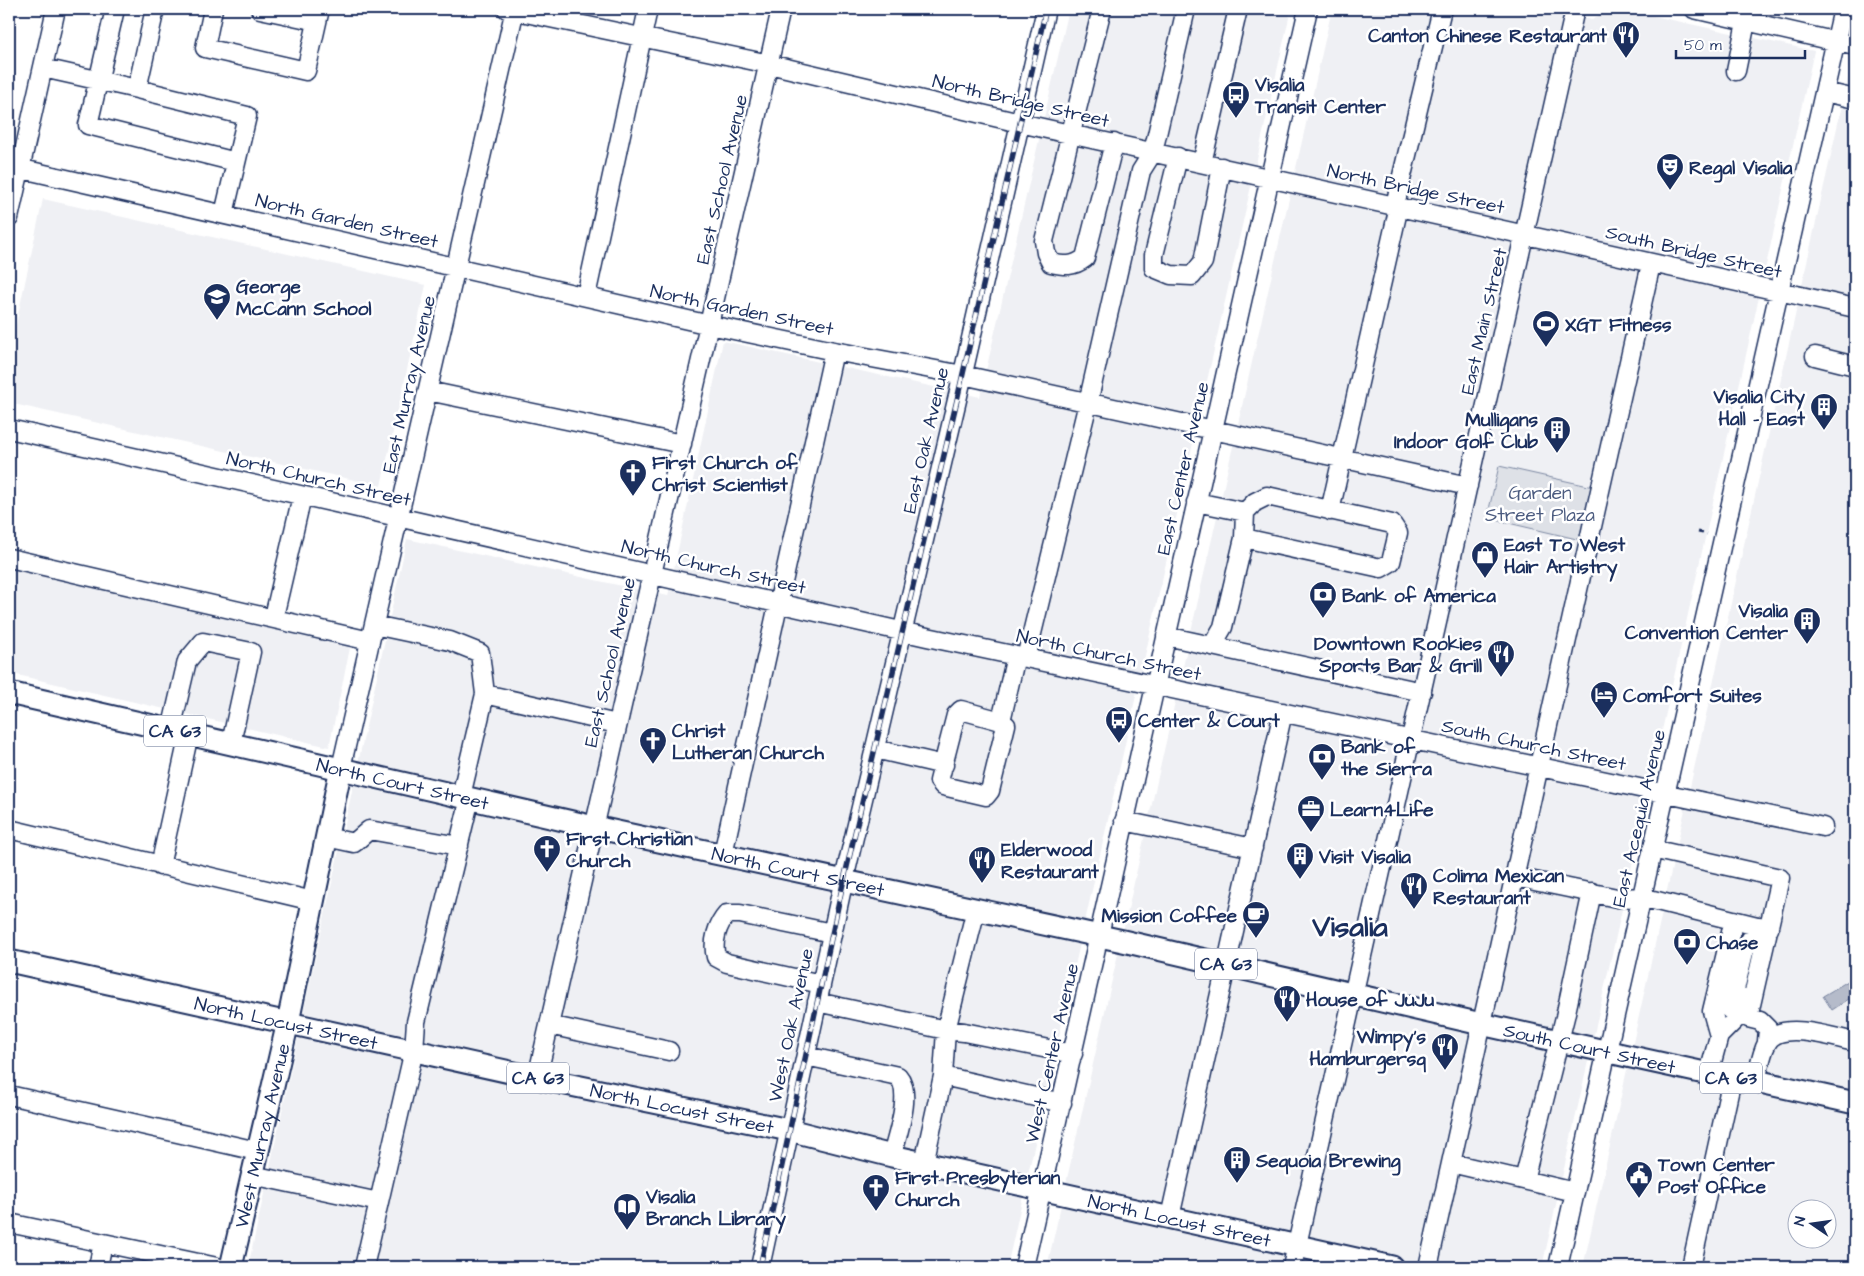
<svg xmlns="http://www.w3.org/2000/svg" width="1864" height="1276" font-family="'Architects Daughter',sans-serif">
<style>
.built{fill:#eff0f4;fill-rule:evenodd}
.green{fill:#dee1e7;stroke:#7c88a2}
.water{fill:#b5bbca;stroke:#77839f}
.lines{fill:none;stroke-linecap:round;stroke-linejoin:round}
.minor-casing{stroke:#1b2f5e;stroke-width:21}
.major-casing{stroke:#1b2f5e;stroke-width:25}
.path{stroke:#1b2f5e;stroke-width:3;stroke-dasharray:5 4;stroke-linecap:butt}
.minor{stroke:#fff;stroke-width:18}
.major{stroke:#fff;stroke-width:21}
.rail-casing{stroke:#1b2f5e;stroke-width:5.5}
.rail{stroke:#fff;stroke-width:4;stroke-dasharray:11;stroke-linecap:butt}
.labels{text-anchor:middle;stroke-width:5;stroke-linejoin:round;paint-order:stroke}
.shield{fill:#fff;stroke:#5f6d8e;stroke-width:1}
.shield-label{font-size:18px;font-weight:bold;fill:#1b2f5e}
.poi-label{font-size:19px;font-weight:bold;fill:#1b2f5e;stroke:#fff;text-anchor:start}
.street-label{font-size:19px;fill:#1b2f5e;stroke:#fff}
.park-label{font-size:19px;fill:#4c5c80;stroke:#fff}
.town-label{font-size:29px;font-weight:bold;fill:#1b2f5e;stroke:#fff}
</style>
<rect width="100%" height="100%" fill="#fff"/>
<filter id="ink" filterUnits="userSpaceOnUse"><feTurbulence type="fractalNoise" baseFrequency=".02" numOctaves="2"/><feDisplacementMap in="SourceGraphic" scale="10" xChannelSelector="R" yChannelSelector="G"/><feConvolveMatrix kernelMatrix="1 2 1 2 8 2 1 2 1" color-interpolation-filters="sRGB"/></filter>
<g filter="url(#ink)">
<path class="built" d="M1069,9H1291L1007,1267H248L407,539L668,596L723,341L980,397Z
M1332,9H1552L1555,12L1592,20L1608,9H1622L1814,51L1542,1267H1047Z
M1855,47V1267H1583ZM1796,1208H1826V1238H1796Z
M43,199L426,285L381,486L9,403V357Z
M9,565L350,648L329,747L9,673Z"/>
<path class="green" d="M1499,466L1593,487L1581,540L1487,518Z"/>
<path class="water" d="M1848,981L1855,995L1832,1010L1823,996Z"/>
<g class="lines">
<defs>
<path id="minor" d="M115,9L88,125L236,162
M213,9L205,48L306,71L320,9
M260,9L317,21
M507,9L769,64L1020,123L1855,308
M1102,9L1044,241L1046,253L1051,263C1065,266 1073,267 1085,258L1114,143
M1694,9L1855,46
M43,68L137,89L155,9
M1736,71L1746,22
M137,89L247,116L224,214
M1825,92L1855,99
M1178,157L1154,255V268L1171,275L1192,276L1203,262L1222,167
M1202,163L1238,9
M9,166L710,325L834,351L963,375L1468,486
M1395,205L1442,9
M9,218L56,9
M586,296L648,9
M1815,356L1855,366
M428,391L682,444
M9,429L927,637L1823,827
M1196,502L1245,512L1255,502L1267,496L1392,524L1398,533L1391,562L1381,568L1244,538
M1330,511L1399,206
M9,558L370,641
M276,608L302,496
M374,625L450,641L480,653L485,694L461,796
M1166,636L1212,646L1223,627L1244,538L1245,512
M1212,646L1422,692
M1026,658L1088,403L1141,171L1153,152L1186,9
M485,694L617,724
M961,710L1001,721L1006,725L990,791L986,796L943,786L939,781L956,715Z
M1001,721L1016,656
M171,730L187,661L203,642L251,652L231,743
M875,749L944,765
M341,768L515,9
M1124,821L1253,848
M9,829L313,901
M326,837L354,843L369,830L459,846
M1652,849L1780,878L1748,1018L1760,1021L1768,1029L1767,1041
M723,854L834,351
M160,866L189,734
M1515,877L1617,898L1641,897L1769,929
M821,984L727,963L716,957C712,942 717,925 727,914H740L832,933
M817,1002L946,1030L964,1032L1073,1054
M1730,1010L1745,948L1759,926
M549,1025L669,1051
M1719,1036L1738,1017L1742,997
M806,1056L898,1076C913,1093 897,1135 892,1156
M1709,1073L1719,1036L1712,1011L1734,920
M943,1076L946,1030L976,909
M537,1078L781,9
M1756,1081C1759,1069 1761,1054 1767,1043C1779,1019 1835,1038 1855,1042
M9,1095L257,1151
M924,1163L943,1076L1062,1103
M1451,1163L1575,1192
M252,1175L379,1202
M1524,1180L1565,1017L1592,892
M1170,1217L1283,712
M9,1223L217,1267
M98,1267L103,1243
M364,1267L414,1050L416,1022L470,798
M760,1267L842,888L957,400L1046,9
M1024,1267L1308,9
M1292,1267L1575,9
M1428,1267C1503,933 1575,598 1651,264
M1558,1267L1843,9
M1691,1267L1732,1079"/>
<g id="major">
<path id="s1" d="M9,693L594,827L1123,941L1481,1024L1732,1079L1756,1081L1855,1103"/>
<path id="s2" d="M9,961L537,1078L789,1130L892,1156L1392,1267"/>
<path id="s3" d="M231,1267L288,1022L341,768"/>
</g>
</defs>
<use href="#minor" class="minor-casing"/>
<use href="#major" class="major-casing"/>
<path class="path" d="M1698,532L1707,534"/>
<use href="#minor" class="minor"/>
<use href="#major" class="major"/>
<defs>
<path id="rail" d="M760,1267L842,888L957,400L1046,9"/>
</defs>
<use href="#rail" class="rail-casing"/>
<use href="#rail" class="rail"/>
</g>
</g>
<defs>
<symbol id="restaurant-pin" viewBox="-11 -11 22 30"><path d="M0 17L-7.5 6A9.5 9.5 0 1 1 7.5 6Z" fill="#1b2f5e" stroke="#fff"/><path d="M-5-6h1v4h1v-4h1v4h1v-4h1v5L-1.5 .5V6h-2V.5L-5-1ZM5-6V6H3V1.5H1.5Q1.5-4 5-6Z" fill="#fff"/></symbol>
<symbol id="bus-pin" viewBox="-11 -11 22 30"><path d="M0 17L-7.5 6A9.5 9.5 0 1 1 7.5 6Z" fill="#1b2f5e" stroke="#fff"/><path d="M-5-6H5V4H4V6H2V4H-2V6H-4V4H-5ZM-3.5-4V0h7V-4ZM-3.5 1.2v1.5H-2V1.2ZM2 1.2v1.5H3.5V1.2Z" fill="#fff"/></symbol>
<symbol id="theatre-pin" viewBox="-11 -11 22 30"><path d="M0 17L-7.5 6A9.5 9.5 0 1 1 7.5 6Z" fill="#1b2f5e" stroke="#fff"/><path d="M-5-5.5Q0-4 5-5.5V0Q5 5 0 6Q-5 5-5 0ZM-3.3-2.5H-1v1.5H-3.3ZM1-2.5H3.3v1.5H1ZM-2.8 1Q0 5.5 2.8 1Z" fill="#fff"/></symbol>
<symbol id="school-pin" viewBox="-11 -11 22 30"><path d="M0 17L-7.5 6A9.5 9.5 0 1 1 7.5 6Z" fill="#1b2f5e" stroke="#fff"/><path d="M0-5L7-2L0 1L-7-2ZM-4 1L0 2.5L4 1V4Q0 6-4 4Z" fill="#fff"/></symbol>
<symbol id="stadium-pin" viewBox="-11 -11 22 30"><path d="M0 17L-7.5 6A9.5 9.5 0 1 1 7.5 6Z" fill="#1b2f5e" stroke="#fff"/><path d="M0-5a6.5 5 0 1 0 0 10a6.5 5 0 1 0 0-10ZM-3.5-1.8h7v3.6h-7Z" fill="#fff"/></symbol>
<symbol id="building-pin" viewBox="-11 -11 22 30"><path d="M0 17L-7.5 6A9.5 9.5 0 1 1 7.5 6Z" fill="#1b2f5e" stroke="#fff"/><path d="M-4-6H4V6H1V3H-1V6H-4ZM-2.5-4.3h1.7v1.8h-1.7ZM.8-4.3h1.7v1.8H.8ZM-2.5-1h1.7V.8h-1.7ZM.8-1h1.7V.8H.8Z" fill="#fff"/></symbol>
<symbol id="church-pin" viewBox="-11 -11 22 30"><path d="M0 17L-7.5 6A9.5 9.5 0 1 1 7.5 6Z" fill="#1b2f5e" stroke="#fff"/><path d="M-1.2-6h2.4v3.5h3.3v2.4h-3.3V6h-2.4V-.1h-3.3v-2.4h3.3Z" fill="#fff"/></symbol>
<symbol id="shop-pin" viewBox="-11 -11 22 30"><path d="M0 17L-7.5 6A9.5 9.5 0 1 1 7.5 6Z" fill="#1b2f5e" stroke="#fff"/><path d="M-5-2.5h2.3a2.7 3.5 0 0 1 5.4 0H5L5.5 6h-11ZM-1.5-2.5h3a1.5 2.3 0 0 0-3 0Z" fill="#fff"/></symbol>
<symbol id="bank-pin" viewBox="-11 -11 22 30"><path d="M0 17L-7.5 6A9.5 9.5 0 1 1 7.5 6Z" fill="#1b2f5e" stroke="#fff"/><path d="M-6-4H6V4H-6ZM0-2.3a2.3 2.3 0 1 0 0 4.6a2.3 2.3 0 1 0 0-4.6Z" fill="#fff"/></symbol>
<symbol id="hotel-pin" viewBox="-11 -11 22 30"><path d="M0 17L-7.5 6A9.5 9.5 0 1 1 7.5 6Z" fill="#1b2f5e" stroke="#fff"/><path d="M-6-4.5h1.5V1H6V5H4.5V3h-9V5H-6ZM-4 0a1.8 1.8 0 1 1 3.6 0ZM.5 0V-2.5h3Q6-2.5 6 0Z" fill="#fff"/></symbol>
<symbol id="office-pin" viewBox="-11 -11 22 30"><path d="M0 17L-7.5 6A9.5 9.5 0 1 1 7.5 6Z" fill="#1b2f5e" stroke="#fff"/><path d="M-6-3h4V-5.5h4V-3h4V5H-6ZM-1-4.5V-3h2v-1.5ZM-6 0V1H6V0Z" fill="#fff"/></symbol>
<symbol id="cafe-pin" viewBox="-11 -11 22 30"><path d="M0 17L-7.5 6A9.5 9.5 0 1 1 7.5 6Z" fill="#1b2f5e" stroke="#fff"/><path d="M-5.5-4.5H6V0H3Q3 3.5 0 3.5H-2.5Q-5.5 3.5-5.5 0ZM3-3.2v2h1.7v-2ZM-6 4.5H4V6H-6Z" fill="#fff"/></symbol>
<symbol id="civic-pin" viewBox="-11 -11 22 30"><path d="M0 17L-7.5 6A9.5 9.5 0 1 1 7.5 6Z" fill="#1b2f5e" stroke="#fff"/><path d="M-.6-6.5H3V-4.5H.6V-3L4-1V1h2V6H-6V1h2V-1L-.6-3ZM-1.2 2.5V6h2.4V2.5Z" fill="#fff"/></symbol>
<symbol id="library-pin" viewBox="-11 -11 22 30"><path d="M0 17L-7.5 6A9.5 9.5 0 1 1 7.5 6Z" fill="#1b2f5e" stroke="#fff"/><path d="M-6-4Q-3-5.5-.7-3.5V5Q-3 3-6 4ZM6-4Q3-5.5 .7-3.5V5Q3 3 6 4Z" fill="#fff"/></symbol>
</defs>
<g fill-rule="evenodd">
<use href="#restaurant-pin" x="1610" y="19" width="32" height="43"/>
<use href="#bus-pin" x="1220" y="79" width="32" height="43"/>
<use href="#theatre-pin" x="1654" y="151" width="32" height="43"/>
<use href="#school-pin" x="201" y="281" width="32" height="43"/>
<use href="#stadium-pin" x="1530" y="308" width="32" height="43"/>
<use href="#building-pin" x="1808" y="391" width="32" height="43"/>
<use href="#building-pin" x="1541" y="414" width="32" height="43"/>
<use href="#church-pin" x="617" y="457" width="32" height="43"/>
<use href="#shop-pin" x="1469" y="539" width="32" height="43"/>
<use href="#bank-pin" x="1307" y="579" width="32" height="43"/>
<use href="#building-pin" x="1791" y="605" width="32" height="43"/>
<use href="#restaurant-pin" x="1485" y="638" width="32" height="43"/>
<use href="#hotel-pin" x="1588" y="679" width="32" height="43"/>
<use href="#bus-pin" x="1103" y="704" width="32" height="43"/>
<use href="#church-pin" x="637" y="725" width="32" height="43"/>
<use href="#bank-pin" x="1306" y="741" width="32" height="43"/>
<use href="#office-pin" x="1295" y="793" width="32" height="43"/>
<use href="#church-pin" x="531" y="833" width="32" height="43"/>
<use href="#building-pin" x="1284" y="840" width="32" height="43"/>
<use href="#restaurant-pin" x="966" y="844" width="32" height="43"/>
<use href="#restaurant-pin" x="1398" y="870" width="32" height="43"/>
<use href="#cafe-pin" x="1240" y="899" width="32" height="43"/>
<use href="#bank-pin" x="1671" y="926" width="32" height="43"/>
<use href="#restaurant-pin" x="1271" y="983" width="32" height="43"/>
<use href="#restaurant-pin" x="1429" y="1031" width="32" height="43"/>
<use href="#building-pin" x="1221" y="1144" width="32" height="43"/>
<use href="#civic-pin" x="1623" y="1159" width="32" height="43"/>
<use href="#church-pin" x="860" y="1172" width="32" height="43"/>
<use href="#library-pin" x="611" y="1191" width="32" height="43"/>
</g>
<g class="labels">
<g class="shield">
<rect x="144" y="715.5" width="62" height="31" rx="4"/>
<rect x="1195" y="948.5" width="62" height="31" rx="4"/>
<rect x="507" y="1062.5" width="62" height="31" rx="4"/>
<rect x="1700" y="1062.5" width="62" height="31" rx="4"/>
</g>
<g class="shield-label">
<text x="175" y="737">CA 63</text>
<text x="1226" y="970">CA 63</text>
<text x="538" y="1084">CA 63</text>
<text x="1731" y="1084">CA 63</text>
</g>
<g class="poi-label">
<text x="1607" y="42" text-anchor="end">Canton Chinese Restaurant</text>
<text x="1255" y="91">Visalia<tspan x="1255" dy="22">Transit Center</tspan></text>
<text x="1689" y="174">Regal Visalia</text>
<text x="236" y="293">George<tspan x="236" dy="22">McCann School</tspan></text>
<text x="1565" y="331">XGT Fitness</text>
<text x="1805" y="403" text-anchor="end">Visalia City<tspan x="1805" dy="22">Hall - East</tspan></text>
<text x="1538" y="426" text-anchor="end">Mulligans<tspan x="1538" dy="22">Indoor Golf Club</tspan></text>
<text x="652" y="469">First Church of<tspan x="652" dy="22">Christ Scientist</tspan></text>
<text x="1504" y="551">East To West<tspan x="1504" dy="22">Hair Artistry</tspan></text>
<text x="1342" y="602">Bank of America</text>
<text x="1788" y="617" text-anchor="end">Visalia<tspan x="1788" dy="22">Convention Center</tspan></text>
<text x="1482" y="650" text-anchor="end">Downtown Rookies<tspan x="1482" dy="22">Sports Bar &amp; Grill</tspan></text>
<text x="1623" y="702">Comfort Suites</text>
<text x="1138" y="727">Center &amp; Court</text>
<text x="672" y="737">Christ<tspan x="672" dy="22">Lutheran Church</tspan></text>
<text x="1341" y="753">Bank of<tspan x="1341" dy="22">the Sierra</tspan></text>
<text x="1330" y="816">Learn4Life</text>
<text x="566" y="845">First Christian<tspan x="566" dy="22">Church</tspan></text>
<text x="1001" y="856">Elderwood<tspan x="1001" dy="22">Restaurant</tspan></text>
<text x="1319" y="863">Visit Visalia</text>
<text x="1433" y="882">Colima Mexican<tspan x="1433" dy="22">Restaurant</tspan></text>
<text x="1237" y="922" text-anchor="end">Mission Coffee</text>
<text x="1706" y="949">Chase</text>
<text x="1306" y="1006">House of JuJu</text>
<text x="1426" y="1043" text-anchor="end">Wimpy's<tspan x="1426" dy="22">Hamburgersq</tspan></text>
<text x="1256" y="1167">Sequoia Brewing</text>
<text x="1658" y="1171">Town Center<tspan x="1658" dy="22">Post Office</tspan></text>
<text x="895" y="1184">First Presbyterian<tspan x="895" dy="22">Church</tspan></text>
<text x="646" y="1203">Visalia<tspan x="646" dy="22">Branch Library</tspan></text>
</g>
<g class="street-label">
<text transform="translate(1021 100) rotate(13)" y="7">North Bridge Street</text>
<text transform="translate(721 179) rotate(-77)" y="7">East School Avenue</text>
<text transform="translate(1416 188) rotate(12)" y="7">North Bridge Street</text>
<text transform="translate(347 220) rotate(13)" y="7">North Garden Street</text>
<text transform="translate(1694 251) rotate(13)" y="7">South Bridge Street</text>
<text transform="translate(742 309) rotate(12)" y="7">North Garden Street</text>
<text transform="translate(1483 321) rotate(-77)" y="7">East Main Street</text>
<text transform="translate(408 384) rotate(-77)" y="7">East Murray Avenue</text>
<text transform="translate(925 440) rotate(-77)" y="7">East Oak Avenue</text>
<text transform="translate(1182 468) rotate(-77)" y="7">East Center Avenue</text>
<text transform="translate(319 478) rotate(13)" y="7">North Church Street</text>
<text transform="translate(714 566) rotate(13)" y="7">North Church Street</text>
<text transform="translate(1109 654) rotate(12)" y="7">North Church Street</text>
<text transform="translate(609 662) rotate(-77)" y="7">East School Avenue</text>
<text transform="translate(1534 744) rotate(12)" y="7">South Church Street</text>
<text dy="7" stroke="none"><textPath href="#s1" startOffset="404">North Court Street</textPath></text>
<text transform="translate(1638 818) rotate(-77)" y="7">East Acequia Avenue</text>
<text dy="7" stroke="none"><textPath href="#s1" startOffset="809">North Court Street</textPath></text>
<text dy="7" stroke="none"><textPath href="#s2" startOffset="284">North Locust Street</textPath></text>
<text transform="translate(790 1025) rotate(-78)" y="7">West Oak Avenue</text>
<text dy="7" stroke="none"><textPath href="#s1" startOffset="1620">South Court Street</textPath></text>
<text transform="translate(1051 1053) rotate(-77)" y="7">West Center Avenue</text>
<text dy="7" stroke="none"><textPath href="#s2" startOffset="689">North Locust Street</textPath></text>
<text dy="7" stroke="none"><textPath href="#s3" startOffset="135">West Murray Avenue</textPath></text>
<text dy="7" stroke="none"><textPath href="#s2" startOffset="1199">North Locust Street</textPath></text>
</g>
<g class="park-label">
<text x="1540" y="499">Garden<tspan x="1540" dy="22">Street Plaza</tspan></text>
</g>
<g class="town-label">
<text x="1350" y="936">Visalia</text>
</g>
</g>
<rect width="1864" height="1276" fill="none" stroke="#fff" stroke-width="30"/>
<rect x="15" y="15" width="1834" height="1246" fill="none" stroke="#1b2f5e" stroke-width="2" filter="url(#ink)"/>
<g transform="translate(1812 1224) rotate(283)"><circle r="24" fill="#ffffff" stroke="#a4acbf"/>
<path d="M0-4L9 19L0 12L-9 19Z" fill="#1b2f5e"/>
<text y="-8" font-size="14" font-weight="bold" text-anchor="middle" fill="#1b2f5e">N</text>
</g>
<path d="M1676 50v8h129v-8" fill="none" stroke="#1b2f5e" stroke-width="2.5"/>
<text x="1684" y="50" font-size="15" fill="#1b2f5e" stroke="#ffffff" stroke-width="4" paint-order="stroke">50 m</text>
</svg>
